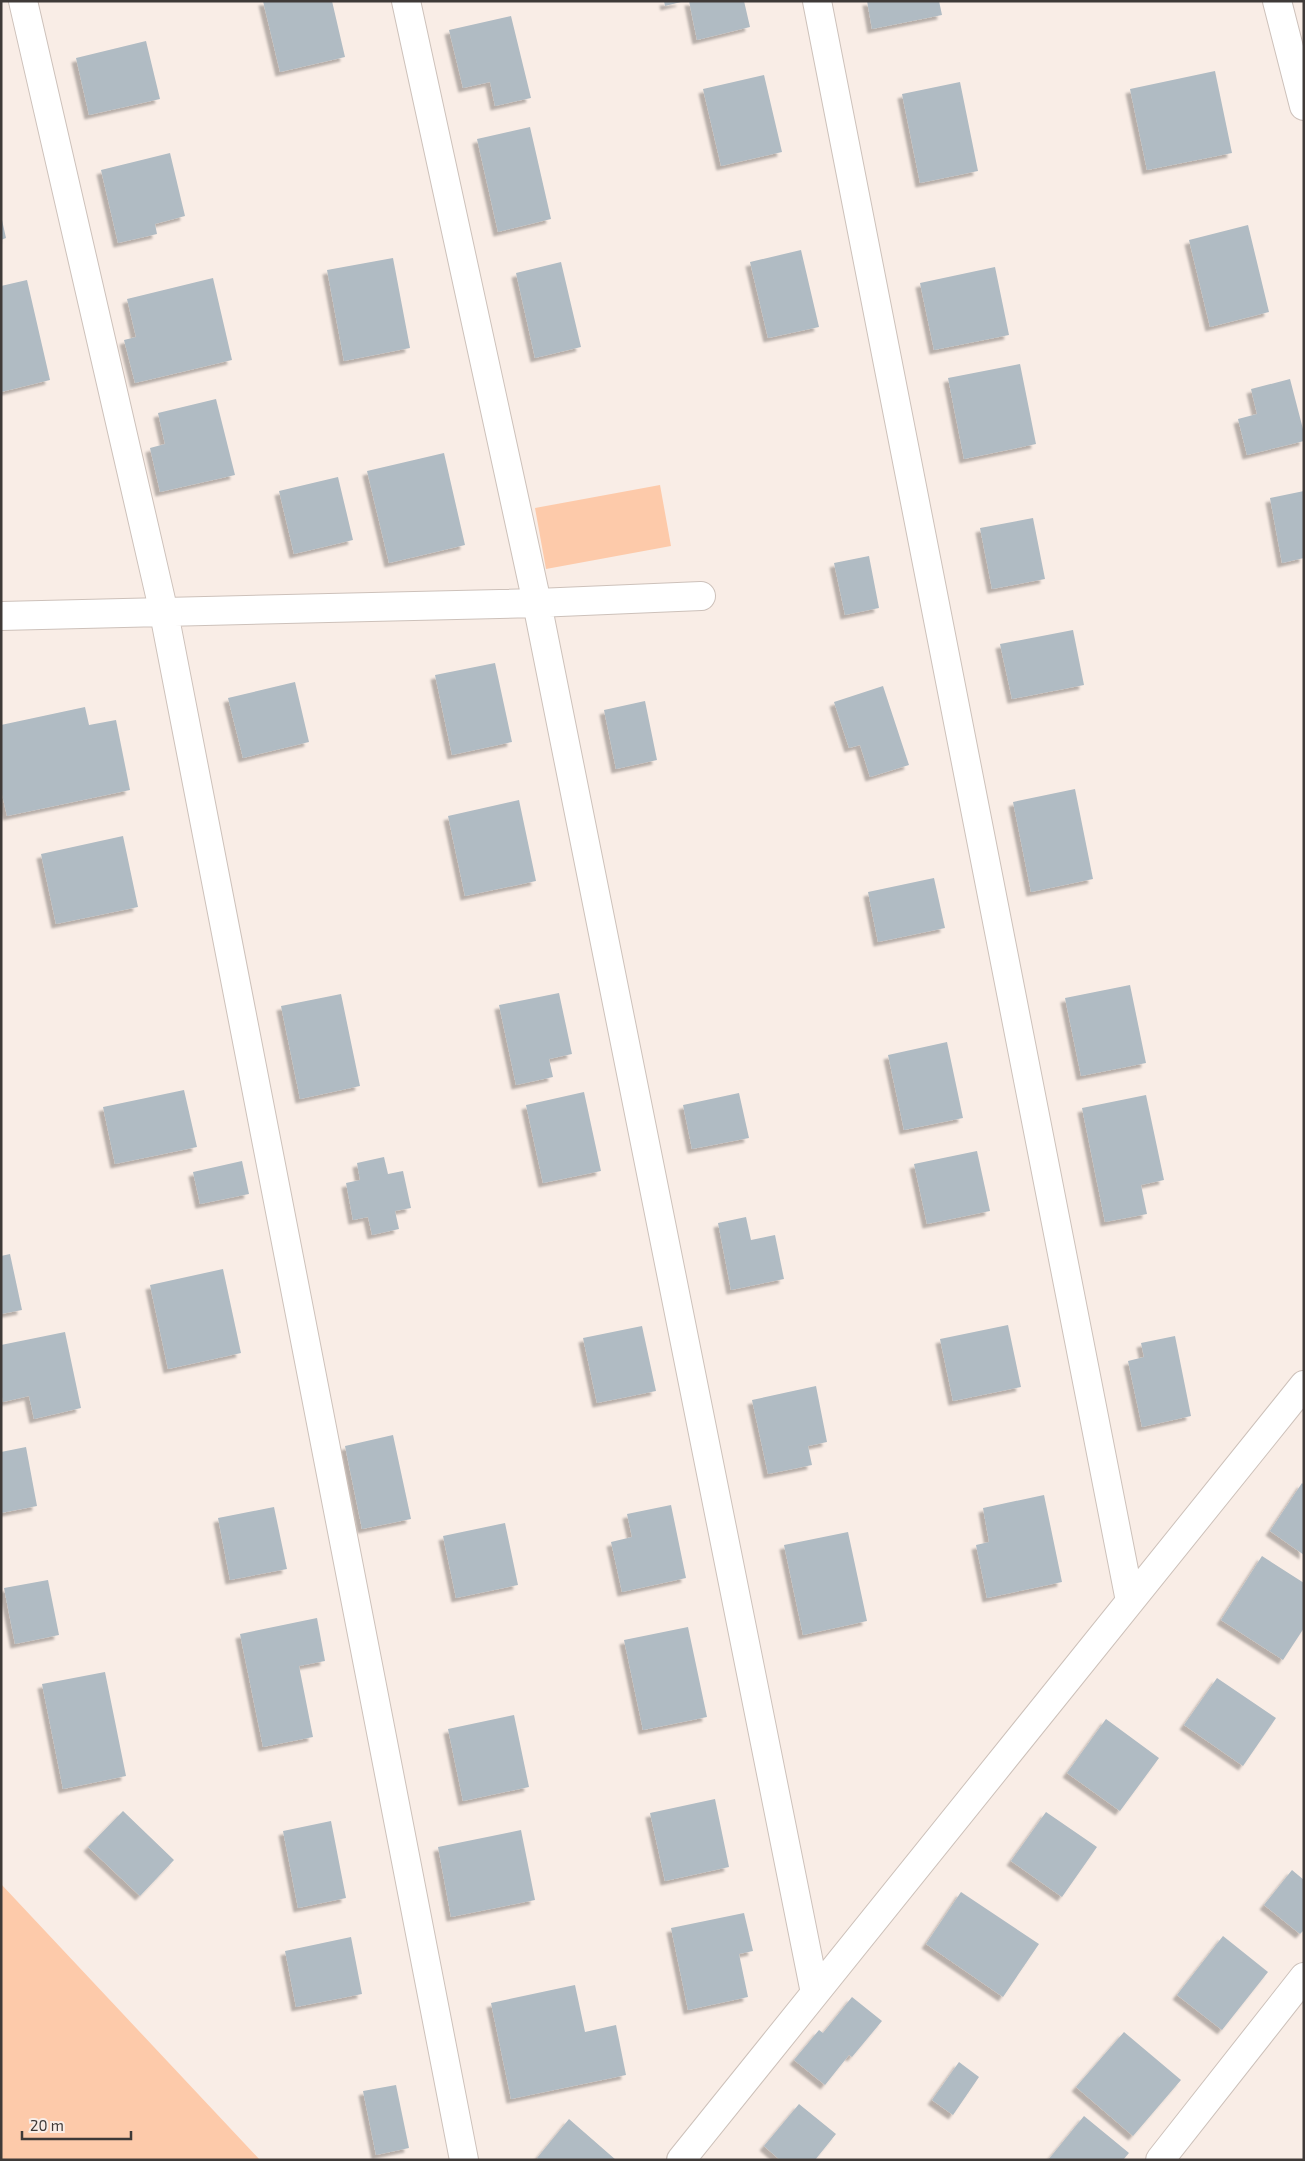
<svg xmlns="http://www.w3.org/2000/svg" width="1305" height="2161" font-family="'Exo 2',sans-serif">
<style>
.green{fill:#fdcaaa}
.building{fill:#b0bbc3;filter:url(#shadow)}
.lines{fill:none;stroke-linecap:round;stroke-linejoin:round}
.street-casing{stroke:#cdc1ba;stroke-width:30}
.street{stroke:#fff;stroke-width:28}
</style>
<defs>
<filter id="shadow"><feDropShadow dx="-4.5" dy="4.5" stdDeviation="1" flood-color="#0004"/></filter>
</defs>
<rect width="100%" height="100%" fill="#f9ede6"/>
<path class="green" d="M660,485L671,546L546,569L535,508Z
M1,1884L260,2160H1Z"/>
<path class="building" d="M263,1H332L345,57L280,72Z
M664,1H681V2L665,6Z
M689,1H744L750,27L697,40Z
M867,1H939L942,15L872,29Z
M511,16L531,98L495,106L490,82L463,88L449,30Z
M146,41L160,99L89,115L76,58Z
M1215,71L1232,153L1147,170L1130,89Z
M764,75L782,152L721,166L703,89Z
M960,82L978,171L920,183L902,94Z
M530,127L551,219L498,232L477,139Z
M170,153L185,216L155,224L157,234L118,243L101,170Z
M2,220L6,238L1,240V221Z
M1248,225L1269,312L1210,327L1189,240Z
M801,250L819,327L768,338L750,262Z
M393,258L410,348L344,361L327,270Z
M561,262L581,347L535,358L516,273Z
M995,267L1009,335L934,350L920,283Z
M213,278L232,360L135,383L124,340L136,337L127,299Z
M27,280L50,380L1,392V286Z
M1020,364L1036,444L964,459L948,378Z
M1290,379L1304,433V441L1247,455L1238,419L1257,414L1251,389Z
M216,399L235,475L160,492L150,448L165,444L158,413Z
M444,453L465,545L389,563L367,471Z
M338,477L353,540L294,554L279,491Z
M1304,491V558L1282,563L1270,498Z
M1033,518L1045,579L992,589L980,528Z
M869,556L879,608L845,615L834,563Z
M1073,630L1084,685L1012,699L1000,644Z
M495,663L512,742L452,755L435,675Z
M295,682L309,742L243,758L228,698Z
M883,686L909,765L870,777L860,745L849,748L834,702Z
M645,701L657,760L616,769L604,710Z
M85,707L89,725L116,720L130,790L7,816L1,790V725Z
M1075,789L1093,879L1031,892L1013,802Z
M519,800L536,881L465,896L448,816Z
M123,836L138,907L56,924L41,854Z
M934,878L945,928L878,942L868,892Z
M1130,985L1146,1063L1081,1076L1065,998Z
M559,993L572,1054L549,1059L553,1077L516,1085L499,1005Z
M341,994L360,1086L300,1099L281,1006Z
M947,1042L963,1118L904,1130L888,1055Z
M184,1090L197,1147L115,1164L103,1107Z
M584,1092L601,1171L543,1183L526,1105Z
M739,1093L749,1138L692,1149L683,1105Z
M1146,1095L1164,1180L1141,1185L1147,1214L1105,1222L1082,1108Z
M977,1151L990,1211L927,1224L914,1164Z
M384,1157L388,1174L403,1171L411,1208L395,1211L399,1229L372,1235L368,1217L353,1220L346,1183L360,1180L357,1163Z
M242,1161L249,1194L200,1204L193,1172Z
M746,1217L751,1240L775,1235L784,1279L731,1290L718,1223Z
M10,1254L22,1310L1,1314V1256Z
M223,1269L241,1353L168,1369L150,1285Z
M1008,1325L1021,1387L953,1401L940,1339Z
M642,1326L656,1391L597,1403L583,1338Z
M65,1332L81,1408L34,1419L29,1396L3,1402L1,1391V1345Z
M1175,1336L1191,1416L1142,1427L1128,1361L1144,1357L1141,1343Z
M816,1386L827,1442L808,1446L812,1465L768,1474L752,1400Z
M393,1435L411,1519L362,1529L345,1446Z
M26,1447L37,1506L1,1513V1452Z
M1302,1483L1304,1485V1555L1270,1531Z
M1044,1495L1062,1582L987,1598L976,1545L989,1542L983,1508Z
M671,1505L686,1578L622,1592L611,1542L632,1537L627,1514Z
M274,1507L287,1569L230,1580L218,1518Z
M505,1523L518,1585L456,1598L443,1536Z
M848,1532L867,1621L803,1635L784,1545Z
M1262,1556L1304,1583V1628L1283,1660L1221,1620Z
M48,1580L59,1635L15,1644L4,1588Z
M317,1618L325,1661L299,1666L313,1737L263,1747L240,1634Z
M688,1627L707,1717L643,1730L624,1640Z
M105,1672L126,1776L63,1789L42,1684Z
M1217,1678L1276,1718L1243,1766L1184,1725Z
M514,1715L529,1787L463,1801L448,1729Z
M1106,1719L1159,1758L1120,1811L1067,1773Z
M715,1799L729,1867L665,1881L650,1813Z
M123,1811L174,1860L140,1896L88,1847Z
M1046,1812L1097,1847L1062,1897L1011,1861Z
M331,1821L346,1898L298,1908L283,1831Z
M521,1830L535,1900L451,1917L438,1847Z
M1292,1870L1304,1880V1930L1300,1934L1264,1905Z
M961,1892L1039,1944L1003,1997L926,1944Z
M744,1913L753,1951L739,1954L748,1997L688,2010L671,1928Z
M1223,1936L1268,1972L1222,2030L1177,1995Z
M351,1937L362,1994L296,2007L285,1951Z
M575,1985L585,2032L616,2025L626,2075L511,2099L491,2003Z
M852,1997L882,2021L852,2057L849,2055L825,2085L794,2060L819,2030L823,2033Z
M1124,2032L1181,2080L1133,2136L1076,2087Z
M959,2062L979,2077L953,2115L932,2100Z
M396,2085L409,2148L376,2155L363,2091Z
M799,2104L836,2134L815,2160H780L764,2146Z
M1084,2116L1129,2153L1123,2160H1048Z
M569,2119L616,2160H540L537,2158Z"/>
<g class="lines">
<defs>
<path id="street" d="M23,1L164,613L464,2160
M406,1L537,603L815,1993
M817,1L1130,1601
M1277,1L1304,106
M1,616L537,603L701,596
M681,2160L1304,1385
M1160,2160L1304,1977"/>
</defs>
<use href="#street" class="street-casing"/>
<use href="#street" class="street"/>
</g>
<rect width="1305" height="2161" fill="none" stroke="#3f3a38" stroke-width="5"/>
<path d="M22 2131v8h109v-8" fill="none" stroke="#3f3a38" stroke-width="2.5"/>
<text x="30" y="2131" font-size="15" fill="#3f3a38" stroke="#f9ede6" stroke-width="4" paint-order="stroke">20 m</text>
</svg>
